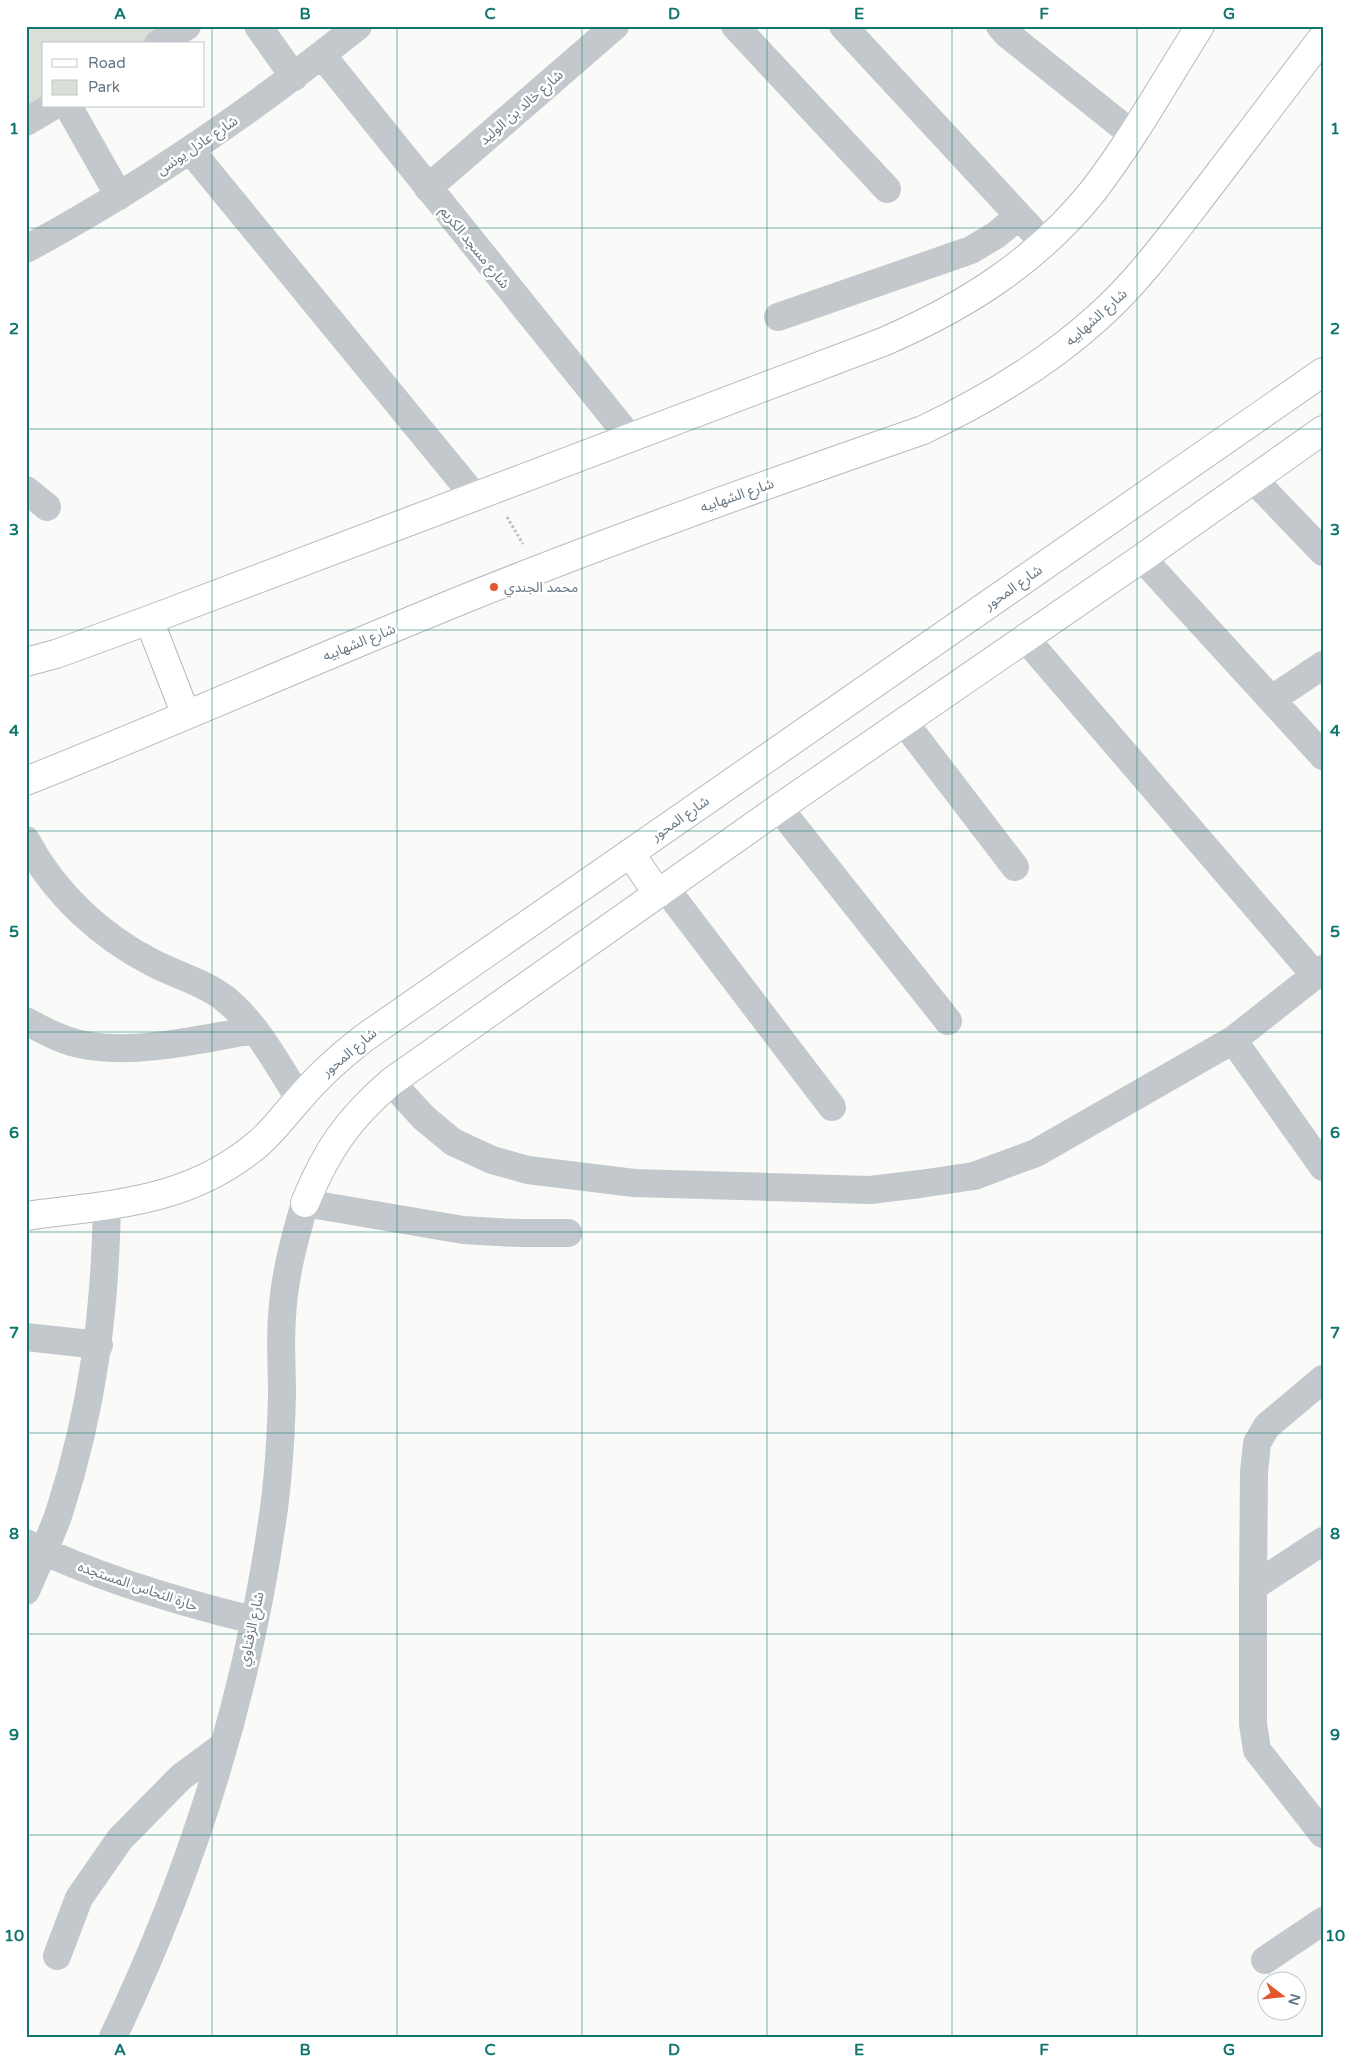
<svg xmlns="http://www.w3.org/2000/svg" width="1349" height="2063" font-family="'Varela Round','Noto Sans Arabic',sans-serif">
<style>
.green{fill:#dadfd7}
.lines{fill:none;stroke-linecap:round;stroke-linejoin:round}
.major-casing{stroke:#b5babe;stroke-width:30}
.highway-casing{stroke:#b4b9bd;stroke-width:30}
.path{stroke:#bbbfc2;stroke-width:3;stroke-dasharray:2.5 2.5;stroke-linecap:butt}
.minor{stroke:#c3c8cc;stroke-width:28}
.major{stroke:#fff;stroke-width:28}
.highway{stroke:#fff;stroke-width:28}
.grid{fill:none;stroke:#0f766e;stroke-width:1;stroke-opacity:0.55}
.poi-dot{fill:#e4572e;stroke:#fff;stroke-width:2}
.labels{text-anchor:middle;stroke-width:5;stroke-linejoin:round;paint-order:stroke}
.street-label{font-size:14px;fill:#657683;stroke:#fff}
.poi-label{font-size:14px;fill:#657683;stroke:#fff;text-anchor:start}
.neatline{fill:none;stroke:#0f766e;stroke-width:2}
.grid-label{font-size:16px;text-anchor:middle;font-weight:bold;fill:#0f766e}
</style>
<rect width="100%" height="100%" fill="#fafaf8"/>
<path class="green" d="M26,26H171L143,44H44V101L26,111Z"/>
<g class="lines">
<defs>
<path id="major" d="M630,853L658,894
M305,1203C326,1151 348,1119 391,1082L779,808L1142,558L1323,430
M26,1216C113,1204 189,1203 259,1143C274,1130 286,1113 300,1098C319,1075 341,1056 364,1038L1323,372"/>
<path id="highway" d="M149,620L186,715
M26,662L56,654L149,620L883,342C966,306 1036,262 1093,191C1133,139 1165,81 1200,26
M26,781C175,722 320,657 469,597C618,537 770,483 923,430C986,400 1045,365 1097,318C1140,280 1173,233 1208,188C1246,138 1284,88 1323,37"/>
</defs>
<use href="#major" class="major-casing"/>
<use href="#highway" class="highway-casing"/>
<path class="path" d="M507,517L523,544"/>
<path class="minor" d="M258,26L294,77
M735,26L887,189
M843,26L1044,243
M1000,26L1007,34L1132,134
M158,44L187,26
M322,55L630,438
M68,106L119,196
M26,122L53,106
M191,151L475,497
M428,188L615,26
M26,249C145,185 253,110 358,26
M778,317L971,250L996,235L1019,216
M1253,479L1323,552
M26,490L47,507
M1142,558L1323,756
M1025,638L1315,975
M1272,699L1323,665
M904,722L1015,867
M779,808L948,1021
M26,840C54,893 100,936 153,963C176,975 203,982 224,998C257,1024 277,1064 299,1098
M666,889L832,1107
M26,1021C46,1032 67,1043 90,1046C142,1054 204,1038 255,1030
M1233,1040L1323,1167
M391,1082L424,1118L453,1142L492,1160L528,1170L634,1183L870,1190L920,1184L974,1176L1036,1153L1233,1040L1323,969
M26,1337L99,1345
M1323,1379L1267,1426L1257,1443L1254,1472L1253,1587V1724L1257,1750L1323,1834
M26,1543C98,1578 175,1601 253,1620
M1253,1587L1323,1541
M26,1591C37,1564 51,1538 60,1510C93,1407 105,1313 107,1205
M57,1956L79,1898L120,1839L181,1777L223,1746
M1265,1960L1323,1921
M113,2037C193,1870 249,1691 274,1508C279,1470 281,1433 282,1395C282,1369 280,1343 282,1317C284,1278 294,1240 305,1203L463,1230L516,1233H568"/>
<use href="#major" class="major"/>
<use href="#highway" class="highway"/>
</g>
<path class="grid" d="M212,26V2037M397,26V2037M582,26V2037M767,26V2037M952,26V2037M1137,26V2037M26,228H1323M26,429H1323M26,630H1323M26,831H1323M26,1032H1323M26,1232H1323M26,1433H1323M26,1634H1323M26,1835H1323"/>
<circle class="poi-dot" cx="494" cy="587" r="5"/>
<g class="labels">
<g class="street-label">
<text transform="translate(521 107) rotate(-41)" y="5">شارع خالد بن الوليد</text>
<text transform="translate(197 145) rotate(-34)" y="5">شارع عادل يونس</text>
<text transform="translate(475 247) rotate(51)" y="5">شارع مسجد الكريم</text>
<text transform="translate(1096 317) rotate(-42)" y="5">شارع الشهابيه</text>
<text transform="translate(737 495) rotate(-19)" y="5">شارع الشهابيه</text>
<text transform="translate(1013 587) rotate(-35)" y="5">شارع المحور</text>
<text transform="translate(359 642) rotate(-22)" y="5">شارع الشهابيه</text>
<text transform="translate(680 818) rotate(-35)" y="5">شارع المحور</text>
<text transform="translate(349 1052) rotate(-40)" y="5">شارع المحور</text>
<text transform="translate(138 1586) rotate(19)" y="5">حارة النحاس المستجده</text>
<text transform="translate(251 1629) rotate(-78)" y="5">شارع الزفتاوي</text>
</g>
<g class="poi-label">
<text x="504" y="592">محمد الجندي</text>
</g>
</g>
<rect width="1349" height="2063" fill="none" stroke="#ffffff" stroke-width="55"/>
<rect x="42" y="42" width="162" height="65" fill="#ffffff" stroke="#c1c8cd"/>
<rect x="52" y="59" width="25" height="8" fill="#ffffff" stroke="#c1c8cd"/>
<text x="88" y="68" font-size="15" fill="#657683">Road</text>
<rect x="52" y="80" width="25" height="15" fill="#dadfd7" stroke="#c1c8cd"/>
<text x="88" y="92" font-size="15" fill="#657683">Park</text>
<g transform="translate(1282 1996) rotate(106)"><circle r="24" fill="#ffffff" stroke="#c1c8cd"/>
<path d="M0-4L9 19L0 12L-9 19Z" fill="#e4572e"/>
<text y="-8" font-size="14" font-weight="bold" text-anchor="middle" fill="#657683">N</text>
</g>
<rect x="28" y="28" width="1294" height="2008" class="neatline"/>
<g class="grid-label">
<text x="120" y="19">A</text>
<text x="305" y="19">B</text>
<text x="490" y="19">C</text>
<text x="674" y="19">D</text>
<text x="859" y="19">E</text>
<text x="1044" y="19">F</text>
<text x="1229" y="19">G</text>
<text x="14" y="134">1</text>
<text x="1335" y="134">1</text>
<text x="14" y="334">2</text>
<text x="1335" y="334">2</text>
<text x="14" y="535">3</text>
<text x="1335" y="535">3</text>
<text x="14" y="736">4</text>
<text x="1335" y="736">4</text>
<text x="14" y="937">5</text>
<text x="1335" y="937">5</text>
<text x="14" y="1138">6</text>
<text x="1335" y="1138">6</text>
<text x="14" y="1338">7</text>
<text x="1335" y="1338">7</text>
<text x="14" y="1539">8</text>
<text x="1335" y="1539">8</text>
<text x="14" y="1740">9</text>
<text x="1335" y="1740">9</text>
<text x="14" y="1941">10</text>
<text x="1335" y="1941">10</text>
<text x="120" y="2055">A</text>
<text x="305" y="2055">B</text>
<text x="490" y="2055">C</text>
<text x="674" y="2055">D</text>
<text x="859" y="2055">E</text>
<text x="1044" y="2055">F</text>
<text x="1229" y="2055">G</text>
</g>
</svg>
